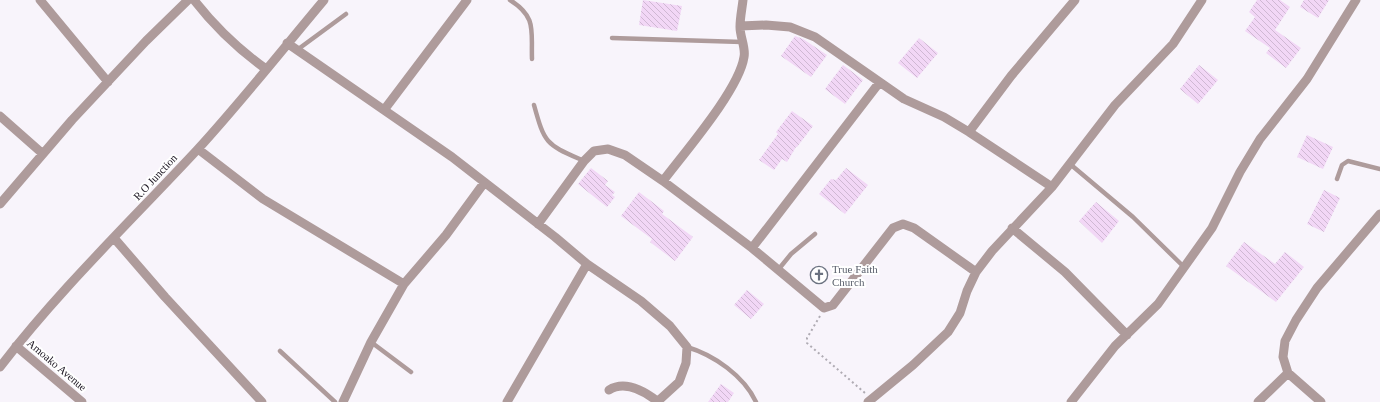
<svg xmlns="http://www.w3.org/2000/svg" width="1380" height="402" font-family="Georgia,serif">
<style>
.building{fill:url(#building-back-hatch)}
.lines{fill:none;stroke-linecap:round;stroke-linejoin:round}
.path{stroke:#afabb3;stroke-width:2;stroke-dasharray:2 3;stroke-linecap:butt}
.lane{stroke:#ae9b9b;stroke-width:4.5}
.street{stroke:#ae9b9b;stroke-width:9}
.labels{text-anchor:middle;stroke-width:4;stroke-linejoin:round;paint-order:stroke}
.street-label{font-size:11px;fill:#1c1622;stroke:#fff}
.worship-label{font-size:11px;fill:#5b616d;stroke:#fff;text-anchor:start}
</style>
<defs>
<pattern id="building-back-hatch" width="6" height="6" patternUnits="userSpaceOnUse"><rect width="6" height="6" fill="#f2d7f6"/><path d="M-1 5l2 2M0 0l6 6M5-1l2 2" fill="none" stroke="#cfb8d3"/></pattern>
</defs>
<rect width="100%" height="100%" fill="#f8f4fb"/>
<path class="building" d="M643,0L682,6L677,31L639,25Z
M1257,0H1280L1290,7L1275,30L1301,48L1286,68L1266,53L1270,48L1245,31L1255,17L1249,12Z
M1304,0H1329L1318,18L1300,7Z
M795,36L803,39L827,55L811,77L781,56Z
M919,38L938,53L917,78L898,63Z
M843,65L863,80L845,104L825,89Z
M1199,65L1218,80L1198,104L1180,89Z
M792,111L813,126L797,147H796L787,162L782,159L774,170L759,160L778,134L776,132Z
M1307,135L1333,147L1323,169L1297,157Z
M591,168L608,181L605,185L615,192L612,195L615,197L607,207L578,184Z
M846,168L868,185L845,214L819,194L831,179L836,180Z
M1324,190L1340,198L1324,232L1307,224Z
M639,192L664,211L662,214L693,237L675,261L650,242L652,239L621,216Z
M1096,202L1119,221L1102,243L1079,221Z
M1244,242L1275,264L1285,252L1304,267L1276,302L1226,266Z
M747,290L764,304L751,319L734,305Z
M721,384L734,393L728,402H708Z"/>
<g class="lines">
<path class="path" d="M820,316L807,338V343L865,393"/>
<path class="lane" d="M510,0C537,17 531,30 532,59
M612,38L742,42
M297,50L346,14
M534,105C545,145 546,144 584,161
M1070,164L1133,217L1184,267
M1337,179L1342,165L1348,161L1380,169
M778,270L791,254L815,234
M371,342L411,372
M687,347C714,355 744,376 756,402
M280,351L335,402"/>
<path class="street" d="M40,0L108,82
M194,0C215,27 238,49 266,69
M740,26L766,25L790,27L815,37L904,99L944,117L969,132L1052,187
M287,43L452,157L555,237L587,264L641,301L670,326L687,347L686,363L679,382L657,402
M384,110L467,0
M0,116L43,154
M969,132L1011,76L1075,0
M198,149L263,199L404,284
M663,181C684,153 739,90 744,57C746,48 740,37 740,27C740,18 742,9 743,0
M0,204L72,120L146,41L188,0
M538,224L584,161L594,151L608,149L625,155L663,181L752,248L824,308L833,305L893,228L903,224L914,228L976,272
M1012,228L1065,272L1127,335
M114,238L165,297L262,402
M752,248L879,83
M16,346L82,402
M0,367C59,290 131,221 197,150C241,102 282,50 324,0
M609,390C625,380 644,391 657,401
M343,402L371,342L404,284L446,235L484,183
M507,402L587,264
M868,402L913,365L948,332L960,313L967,291L976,272L992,251L1052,187L1115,105L1173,44L1202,0
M1071,402L1115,346L1158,304L1212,228L1240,172L1260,139L1307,79L1356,0
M1258,402L1288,373
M1321,402L1288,373L1283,357L1285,341L1296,320L1317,288L1380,214"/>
</g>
<defs>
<symbol id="church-ring" viewBox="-11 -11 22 22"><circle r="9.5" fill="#fff" stroke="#6b7280" stroke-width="1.5"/><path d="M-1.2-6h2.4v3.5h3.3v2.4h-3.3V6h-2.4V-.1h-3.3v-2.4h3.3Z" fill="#6b7280"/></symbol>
</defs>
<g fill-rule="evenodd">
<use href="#church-ring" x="809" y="265" width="20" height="20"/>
</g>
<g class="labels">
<g class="street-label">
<text transform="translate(155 177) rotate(-47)" y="4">R.O Junction</text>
<text transform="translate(57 365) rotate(40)" y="4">Amoako Avenue</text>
</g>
<g class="worship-label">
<text x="832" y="273">True Faith<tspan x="832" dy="13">Church</tspan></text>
</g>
</g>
</svg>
